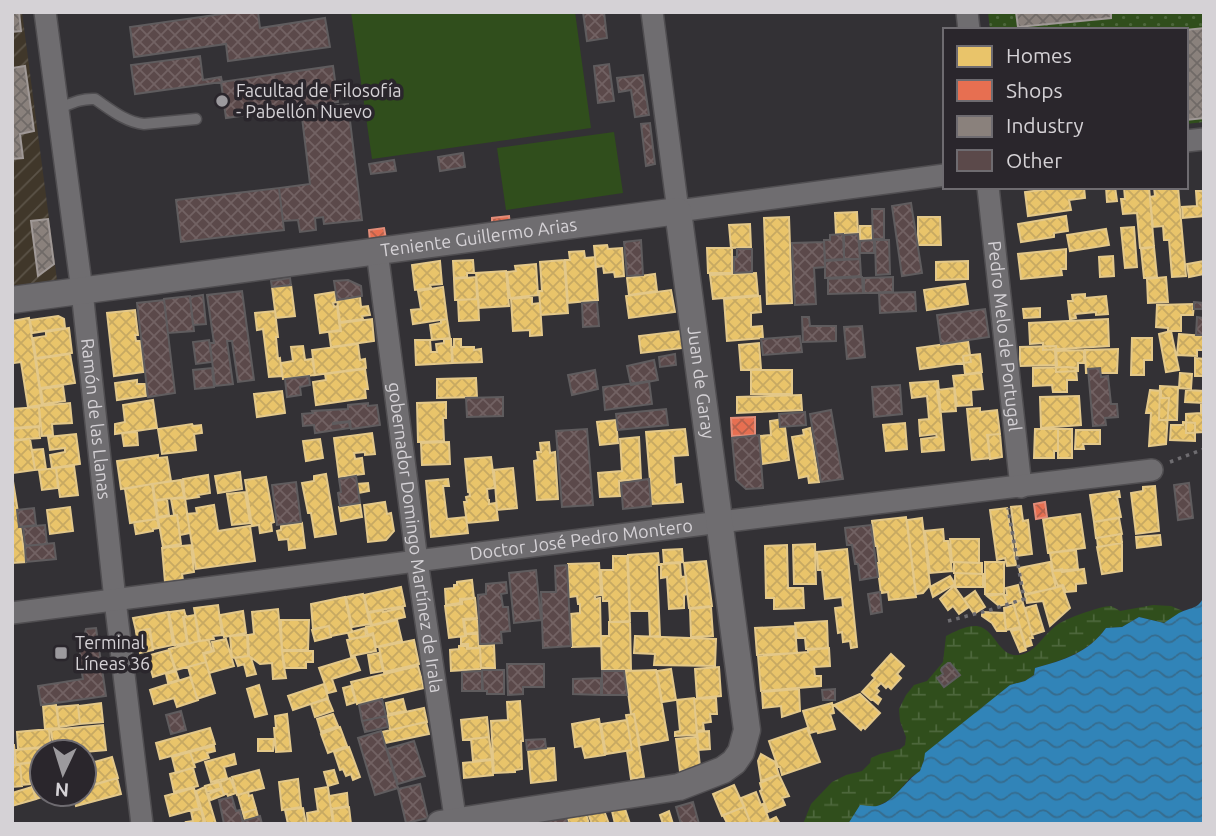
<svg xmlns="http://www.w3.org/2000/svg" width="1216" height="836" font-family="Ubuntu,sans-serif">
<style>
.industrial{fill:url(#industrial-furrows)}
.grass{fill:url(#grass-dots)}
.wetland{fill:url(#wetland-marsh)}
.pitch{fill:#304e1c}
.water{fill:url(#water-waves)}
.homes{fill:url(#homes-cross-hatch);stroke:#e3c88a;stroke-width:2}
.shops{fill:url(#shops-cross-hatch);stroke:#e28d79;stroke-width:2}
.industry{fill:url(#industry-cross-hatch);stroke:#a09997;stroke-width:2}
.building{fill:url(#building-cross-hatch);stroke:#5f5c5e;stroke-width:2}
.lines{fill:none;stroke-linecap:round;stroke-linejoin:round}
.service-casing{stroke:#504e51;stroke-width:13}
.minor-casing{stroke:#504e51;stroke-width:24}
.tertiary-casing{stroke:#504e51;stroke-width:29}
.path{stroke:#6e6c70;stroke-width:3.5;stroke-dasharray:3.5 5;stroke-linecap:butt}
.service{stroke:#6f6d70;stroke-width:10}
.minor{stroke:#6f6d70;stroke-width:21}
.tertiary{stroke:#6f6d70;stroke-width:26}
.poi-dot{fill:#9c9a9e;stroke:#2a262c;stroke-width:2.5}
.labels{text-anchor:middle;stroke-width:7;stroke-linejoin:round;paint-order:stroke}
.poi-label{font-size:18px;fill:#d5d2d6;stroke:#2a262c;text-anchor:start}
.street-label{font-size:18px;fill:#d5d2d6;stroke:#2a262c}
</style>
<defs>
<pattern id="industrial-furrows" width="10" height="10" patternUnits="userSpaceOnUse" patternTransform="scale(1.75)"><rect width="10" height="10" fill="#40372a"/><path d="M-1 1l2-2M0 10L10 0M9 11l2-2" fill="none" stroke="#5b5348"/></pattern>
<pattern id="grass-dots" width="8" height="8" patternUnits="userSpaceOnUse" patternTransform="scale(1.75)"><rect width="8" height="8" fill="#304e1c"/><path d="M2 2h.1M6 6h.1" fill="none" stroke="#4d673c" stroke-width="1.8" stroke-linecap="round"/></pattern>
<pattern id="wetland-marsh" width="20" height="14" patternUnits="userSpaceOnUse" patternTransform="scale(1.75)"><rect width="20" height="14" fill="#304e1c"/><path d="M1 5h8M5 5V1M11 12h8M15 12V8" fill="none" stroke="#4d673c"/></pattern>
<pattern id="water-waves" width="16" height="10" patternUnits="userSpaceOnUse" patternTransform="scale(1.75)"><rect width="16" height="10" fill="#3184b8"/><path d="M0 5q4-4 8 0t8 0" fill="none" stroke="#366c8e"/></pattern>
<pattern id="homes-cross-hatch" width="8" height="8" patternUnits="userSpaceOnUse" patternTransform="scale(1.75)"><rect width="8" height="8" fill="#e9c46a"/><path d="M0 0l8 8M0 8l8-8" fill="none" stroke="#c7a962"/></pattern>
<pattern id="shops-cross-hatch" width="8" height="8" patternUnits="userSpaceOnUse" patternTransform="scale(1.75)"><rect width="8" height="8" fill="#e76f51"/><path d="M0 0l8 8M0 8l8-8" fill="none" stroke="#b5614c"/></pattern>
<pattern id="industry-cross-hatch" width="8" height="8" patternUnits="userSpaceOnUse" patternTransform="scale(1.75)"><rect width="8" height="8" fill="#8a817c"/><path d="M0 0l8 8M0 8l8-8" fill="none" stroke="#706a67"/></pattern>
<pattern id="building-cross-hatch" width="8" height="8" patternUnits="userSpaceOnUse" patternTransform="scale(1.75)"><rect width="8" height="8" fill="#5b494a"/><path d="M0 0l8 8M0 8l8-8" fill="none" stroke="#726263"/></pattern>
</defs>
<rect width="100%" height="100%" fill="#333135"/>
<path class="industrial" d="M12,12H22L57,280L12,286Z"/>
<path class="grass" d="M988,12H1204V122L1186,124V30H990Z"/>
<path class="wetland" d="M1153,605L1171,606L1183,611L1164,623L1139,617L1122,627L1106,628C1089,652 1063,660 1035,668L1034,675L1025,681L1010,685L924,760L920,771L910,778L893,798L851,820L848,824H803L811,804L832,782L846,775L862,771L870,763L871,758L880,754L900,749L905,745L906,737L900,721L899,709L906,695L914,685L927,681L943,662L946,636C956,631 972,622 983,628C998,636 1002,663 1026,653C1037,648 1042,638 1050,631C1054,627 1059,623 1064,621C1071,617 1104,605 1111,606C1113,607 1119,610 1120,611Z"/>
<path class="pitch" d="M351,12H575L591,128L372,159Z
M614,132L623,193L506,210L497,148Z"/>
<path class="water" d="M1204,591V824H848L860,805C865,805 872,807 877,806C894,802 905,781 920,771L924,760L925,753L1010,685L1025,681L1034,675L1035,668C1064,660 1088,653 1106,628L1122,627L1139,617L1164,623C1169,620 1174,616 1179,613C1191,607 1203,609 1204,591Z"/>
<path class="homes" d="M1065,187H1084L1085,198L1069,200L1071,210L1028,216L1025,192Z
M1106,187H1115L1117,201L1107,202Z
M1124,187H1149L1154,247L1140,248L1137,213L1123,214L1121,199H1125Z
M1154,187H1178L1186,276L1172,277L1169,240H1164L1163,226L1153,227L1150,197L1155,196Z
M1196,191H1204V216L1183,218L1182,207L1197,206Z
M857,212L858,233L836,234L835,213Z
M1066,216L1068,231L1054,233V237L1021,242L1018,224Z
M789,217L792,303L767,304L764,218Z
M918,217H940L941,245H918Z
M750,224L751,247L731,248L729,225Z
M860,226H872V239L860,240Z
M1134,227L1137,267L1125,268L1121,228Z
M1106,229L1109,245L1070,251L1067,235Z
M607,245L608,249L622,248L624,276L615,277L614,272L604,273L603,266L596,267L594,246Z
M1154,247L1157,277L1144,278L1141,249Z
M707,248H732V273H708Z
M1066,249V269H1061L1062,275L1021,279L1018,254Z
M584,251L585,258L595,257L598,300L568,303L565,260H570L569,252Z
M1113,256L1114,276L1100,277L1099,257Z
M473,260L474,273H467V277L454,278L453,261Z
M564,260L568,313L541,315L539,291H542L540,262Z
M440,261L442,284L430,285L431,288L415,290L412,265Z
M968,261V279L936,280V262Z
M1204,261V274L1189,277L1187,264Z
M536,264L538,295L510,298L507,272L516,271L515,266Z
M506,271L509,306L479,308L476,273Z
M756,273L758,295L713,299L710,275Z
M655,274L657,291L629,295L627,278Z
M476,277L477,299L455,300L454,279Z
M1166,277L1168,302L1148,303L1147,279Z
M965,284L968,304L927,310L924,290Z
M291,285L295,316L276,318L272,287Z
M443,287L447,319L413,324L411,310L421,309L418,291Z
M671,290L675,312L629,318L626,296Z
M335,292L336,302L333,303L334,307L337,306L340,330L320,333L315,295Z
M1085,294V298L1106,296L1108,314L1096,315V312L1075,314L1076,318L1070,319L1068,301H1073L1072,295Z
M760,296L761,312L751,313V327L762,326L763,338L727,341L724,299Z
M360,297L361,307L368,306L370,315L362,316L363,319L340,322L337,300Z
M532,297V304L540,303L542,335L530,336V330L513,331L511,299Z
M478,299L479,320L459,321L458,300Z
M1194,304L1193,315H1181V331H1168V328L1156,327L1157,305Z
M1040,308V317L1024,318L1023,309Z
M135,310L138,335H135L136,341H140L144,372L114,376L107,313Z
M275,311L278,337H276L278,359L280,358L282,376L269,377L263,329L257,330L255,313Z
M58,316L64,319L65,328L32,333L30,320Z
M29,318L42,405L28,407L21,362L13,363L12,321Z
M372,319L374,341L331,347L329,332L341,331L340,323Z
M447,319L450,338L432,340L430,325L441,323V320Z
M1108,319L1109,346L1043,350V343L1030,344L1029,323Z
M69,328L72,353L36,358L33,338L46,336V332Z
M681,331L683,348L641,353L639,336Z
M1171,331L1179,370L1166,372L1159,334Z
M1179,334L1204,336V350H1197V356L1177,355Z
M1132,338H1152V360H1144V375H1131Z
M444,339H451L452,363L416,365L415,340H430L431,352H437L436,344L444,343Z
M454,339H461V347H474V350L481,349L482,362L453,363L452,347H454Z
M968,341L971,362L920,369L917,348Z
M759,343L761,369L741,370L739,345Z
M358,344L360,360L365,359L366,368L315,375L312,350Z
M303,346L305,360L312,359L315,375L283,379L281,363L293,361L291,347Z
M1056,346L1057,365L1020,366V347Z
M1118,349L1117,373H1086L1085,350Z
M1084,350V363H1078V371L1056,372L1055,351Z
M70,354L75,383L40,388L36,359Z
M980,354L982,372L965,374L963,356Z
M1195,358L1204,359V376H1195Z
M1068,367L1076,368L1077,380H1067V392H1053L1052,385L1033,386V368Z
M365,369L368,389H365L366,398L316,405L313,382L326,380L325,374Z
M751,370H792V394H751Z
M981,373L983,389L971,390L972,405L957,406L953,376Z
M1180,373L1192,374L1191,389L1179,388Z
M476,378L477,397L437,398V379Z
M137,380V384H145L146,396L117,400L115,383Z
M938,381L944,450L922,452L921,439L937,437L936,434L920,436L919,420L929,419L927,396L912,398L910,383Z
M63,386L65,401L43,404L41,389Z
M1160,386L1178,387L1177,420H1159Z
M954,388L956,411L940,412L937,390Z
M1150,390L1161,391V398H1169L1166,444L1149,446L1151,413H1146Z
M1186,390L1204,391V403L1185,402Z
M282,391L285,413L257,417L254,394Z
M801,395L802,410L737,413V397Z
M1079,396L1081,425L1041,428L1040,397Z
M153,400L157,428L115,434V424L125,422L123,405Z
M446,402V418H443L444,441L418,442L417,403Z
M70,403L72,423L52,424L53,435L42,436L39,406Z
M1201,404H1204V432L1186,433V414L1201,413Z
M39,407L40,426L12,428V409Z
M980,408V412L997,410L1000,434L987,435L990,458L972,460L967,409Z
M784,419L789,460L762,464L760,436L771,435L770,421Z
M616,420L618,443L600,445L597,422Z
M1183,422L1195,423V441L1170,440L1171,425H1183Z
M905,423L907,449L886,451L883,425Z
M192,424L193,426L201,425L202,433L194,434L196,450L162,454L158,429Z
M39,427L40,438L12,440V429Z
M810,428L819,482L809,483L808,476L799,478L792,437L804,435L803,430Z
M685,429L688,455L673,456L675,485L681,484L683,502L652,504L646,432Z
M1035,429H1058V451H1054V458H1034Z
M1058,429H1072V458H1058Z
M1076,430H1100V444H1083L1084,449H1075Z
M137,432L138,445L124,446L122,433Z
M372,433L375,454L365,455V452L354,453L355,459L362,458L364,474L339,477L334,438Z
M76,434L80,464L52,468L50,455L65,452V448L50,450L48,437Z
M1000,434L1002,457L990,459L988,435Z
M639,437L641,479L619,481L620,496L600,497L598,473L622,471L620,439Z
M30,439L35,470L12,473V441Z
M320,439L323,458L306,461L303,441Z
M449,442L450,464L422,465L421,443Z
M549,442L550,453L555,452L558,499L537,500L534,461L538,460L537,452H541L540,443Z
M43,449L46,469L35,470L32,450Z
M158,455V458L167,457L171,481L121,489L117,461Z
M491,457L495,488L487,489L488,500H489V504L496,503L498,520L467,523L464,502H467L466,497L470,496L469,490L468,491L465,459Z
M74,466L78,495L60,497L56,468Z
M56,468L58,488L42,490L39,470Z
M513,468L517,508L497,510L494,470Z
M240,472L242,489L218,493L215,476Z
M326,474L336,534L315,537L311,513H308L302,483L314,481V476Z
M12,475L26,562L12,563Z
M208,475L210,493L198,495L199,497L185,499L183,479Z
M266,477L274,522L271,523L272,531L260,533L259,525L252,526L245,480Z
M448,479L449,486H443L447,519L466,517L468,533L431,537L426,481Z
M181,480L184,497L155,500L153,484Z
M368,483L369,491L358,493L357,484Z
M152,484L157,519L130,523L125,489Z
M1155,486L1159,531L1136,534L1131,493L1143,491V487Z
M1119,491L1120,497H1117L1121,517L1094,522L1090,495Z
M245,492L250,523L232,525L227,494Z
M185,498L190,533L180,535L177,515H174L171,499Z
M167,499L169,515L158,517L156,501Z
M385,502L387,514L391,513L394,531L386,540L368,542L364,505Z
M360,504L362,517L341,521L339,507Z
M214,505L218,531L250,526L255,561L196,569L187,514L197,513L196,508Z
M1021,506L1023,521L1028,520L1032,554L1017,556L1011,507Z
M70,507L73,531L50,534L47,510Z
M1007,508L1016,565L1007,566L1005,558L997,560L990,510Z
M1080,514L1085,548L1048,553L1043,519Z
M177,515L181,544L163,547L158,518Z
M906,517L916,597L889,600L888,592L881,593L877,563H879L877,546H875L872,521Z
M922,518L930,585L923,593L916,594L907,520Z
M1119,518L1122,534L1096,538L1094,522Z
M157,519L159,528L153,529V531L136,534L134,522Z
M302,523L305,548L289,550L288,539L279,540L277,531L281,530V526Z
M943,529L944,541H948L952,571L930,573L925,531Z
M1121,534L1122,543L1098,547L1097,538Z
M1160,535L1161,545L1137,548L1136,537Z
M950,539H979V563L952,562Z
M1122,543V571L1102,574L1097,547Z
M815,544L816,584H794L793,545Z
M191,545L194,572L182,574L183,580L165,582L162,548Z
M787,545L788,588H803L804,608L774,609V598H766L765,546Z
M682,549L683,562L664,563L663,550Z
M847,549L857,647L851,648L850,641L843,642L842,632L838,633L835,608L843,607L842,597L825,599L822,570H818L817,552Z
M1076,550L1078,569L1053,571L1050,553Z
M658,553L659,565H657L660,636L650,637L649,611H630L628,555Z
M613,556H627L630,621L610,622L609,601H603L601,570H613Z
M706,561L712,606L689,608L684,563Z
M954,562L982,563V574L954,573Z
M985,562H1004V594H985Z
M1050,562L1056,588L1025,594L1019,568Z
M599,563L601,595L595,596V599L600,598L601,646L572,647L571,614L580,613V604H578L577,596L569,597L568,564Z
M680,563L681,577L686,576L687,594L684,595V608L669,609L667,577L661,578V564Z
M1062,569V572L1084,569L1086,583L1076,584V591L1066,592L1063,585L1058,586L1052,571Z
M955,573L983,574V587H955Z
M950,576L955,584L933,597L930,587Z
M472,580L474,598L460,599V603L446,605L445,589L454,588V585H457V582Z
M1018,585L1022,600L1007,604L1004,595H1007L1006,588Z
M954,586L969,607L959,614L953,606L948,610L940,599Z
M1062,586L1070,608L1050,626L1043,601L1027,603L1025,595Z
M401,587L405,606L368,612L364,595Z
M975,591L985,607L974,614L964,599Z
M363,594L370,624L352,627L346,597Z
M1004,594L1007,604L999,606L987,596Z
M345,597L352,632L331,636L329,626L313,629L311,604Z
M475,598L477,618L463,619L465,636L449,638L445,606L462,604V600Z
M1022,600L1033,638H1030L1032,645L1026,647L1013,603Z
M218,605L222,635L213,636L214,639L200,641L194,608Z
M1014,605L1020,627L1006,630L1004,608Z
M1036,605L1044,631L1032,635L1025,608Z
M711,607L713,636L691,637L690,609Z
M403,608L405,617L372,625L369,613L383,610V612Z
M278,609L283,661L286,678L273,679L272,663L260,664L249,656L248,635L254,634L252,612Z
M184,610L186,617H183L187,643L175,645L169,612Z
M243,611L246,633L224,637L220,615Z
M168,612L173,645L153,649L150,629L136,631L133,618Z
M982,612L1004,613L1006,631H997L992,623L982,616Z
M195,615L199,641L188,644L184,617Z
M477,619L479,632L466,634L464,620Z
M281,620H309L308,650H282Z
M397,620L402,641L376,647L373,633L368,635L366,627Z
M827,621L828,648L806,649L805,638H797L795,623Z
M609,622H630L631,670H602L601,636H609Z
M329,626L331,637L315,641L312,630Z
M795,626L797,653L757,655L755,628Z
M365,628L366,636L350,639L348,633Z
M149,629L153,650L140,653L136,632Z
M1020,629L1026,650L1020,652L1011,631Z
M466,634H478L479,648H468V644H461V637L466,636Z
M247,635L248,656L232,658L230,636Z
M373,635L376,651L351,656L347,640Z
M635,636L716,639L715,666L654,665L655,654L634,653Z
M226,639L234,666L209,673L204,654L214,651L212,642Z
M209,640L212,651L203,653L206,662L176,670L169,649L199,641Z
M414,640L419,664L384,672L379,647Z
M494,645L495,668H481L480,646Z
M459,646H467V649L480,648L481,669L451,671L450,650L459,649Z
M829,648L830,666L814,667L815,676H821V686L761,691L758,656L808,652V650Z
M169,650L175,670L153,677L147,656Z
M282,651H313V662H306V668H285Z
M379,653L383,671L371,673L368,655Z
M891,654L904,666L897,674L901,678L891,689L888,686L886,688L881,683L876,688L879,691L876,695L881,699L878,704L872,699L871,700L862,692L875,678L872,675Z
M249,656L251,658L256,674L247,676L244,664L238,666L235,658Z
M355,657L360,670L332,679L336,691L328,693L319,668Z
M206,662L215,693L197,699L188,667Z
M418,666L424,688L357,704L351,682Z
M719,667L721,696L697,698L695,669Z
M671,669L676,700L662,702L657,671Z
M656,670L668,740L640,745L634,714H631L625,671Z
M176,671L179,680L168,683L166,674Z
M190,677L198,700L177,707L174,698L154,704L150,690Z
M324,684L328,698L293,710L288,696Z
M259,685L267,714L255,717L247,689Z
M351,686L356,702L347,705L343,688Z
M799,689L800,711L782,717L781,706L763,708L762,692Z
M860,694L880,713L865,729L863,727L861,730L834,705Z
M694,698L697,735L675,736V732L680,731L677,700Z
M716,698L717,714H710L711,722L703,723L704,730L697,731L694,699Z
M328,699L333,711L315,717L311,704Z
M403,699L406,711L388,714L386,703Z
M520,701L523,741H521L522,769L515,770V772L494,773L491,721L508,720L507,702Z
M101,703L103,722L80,724L78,706Z
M832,703L834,713L830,714L835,729L818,733L817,731L810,733L803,711Z
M56,705L59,728L45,729L43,706Z
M78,705L80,724L59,727L57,707Z
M424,708L427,722L390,730L387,716Z
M287,714L291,751L276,752L274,728H276L275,716Z
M333,714L338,726L321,732L317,719Z
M634,714L644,777L631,779L627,751L632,750L626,715Z
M487,717L489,737L463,740L461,720Z
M599,719L605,755L585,758L582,746L575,747L572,724Z
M627,720L632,750L606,754L601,724Z
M426,722L429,734L385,743L382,732Z
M103,725L106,750L84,752H54L51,730Z
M340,727L347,746L328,753L321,734Z
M210,728L215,744L160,759L156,743Z
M807,728L820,762L782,775L780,767H778L769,741Z
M49,729L51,752H43L42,747L18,749L17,732Z
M709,731L710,749L699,750L697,732Z
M489,737L492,759L473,761L471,739Z
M697,737L700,767L680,771L676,739Z
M258,739H274L273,751H258Z
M12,745H14L16,765H12Z
M214,746L215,751L207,753L209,758L194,763L190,752Z
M349,747L360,777L353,780L351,774L346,776L343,769L340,770L334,752Z
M42,748V761L16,764L15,750Z
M554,748L556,780L531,783L528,750Z
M190,752L195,767L176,773L172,757Z
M234,754L236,764L224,767L227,778L211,782L205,762Z
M761,754L775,762L779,775L761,781L758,761Z
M112,757L118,778L84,787V765Z
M492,760L493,775L464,778L463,763Z
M41,762L42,776L30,777V784L22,785L20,764Z
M12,765H20L22,786L12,787Z
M193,768L198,786L174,792L170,774Z
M259,770L264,788L237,795L232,777Z
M334,770L338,783L328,786L324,772Z
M779,775L789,796L782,798L785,805L768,812L760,791L762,790L760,783Z
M117,778L121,794L76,806L73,794H84V788Z
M230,778L236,793L228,796L227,794H224L220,782Z
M298,779L301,807L282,810L279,782Z
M219,782L221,788L207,792L205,786Z
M42,783V794H51L36,799L32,786Z
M734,785L744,807L722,816L713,794Z
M32,787L36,799L12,806V793Z
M205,787L216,824H206L196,791Z
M328,787L333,824H308L307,813L318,811L315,789Z
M194,788L199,808L170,816L165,796Z
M222,789L224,795L211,800L208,794Z
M248,792L249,796L252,795L256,809L243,813L238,795Z
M756,792L761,805L763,804L769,820L759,824H751L741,798Z
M347,793L348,806L331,809L329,796Z
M349,807L351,824H334L332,809Z
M611,807L625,809L630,824H615Z
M744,807L751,824H724L727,823L723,815Z
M303,808L306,824H288L285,810Z
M603,808L609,824H592L588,813Z
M201,809L204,824H187L186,822L193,821L191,811Z
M256,809L258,817L245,820L243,813Z
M669,811L673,824H663L660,815Z
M575,814L576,817L586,814L589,824H569L567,817Z
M776,817L780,824H761Z"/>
<path class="shops" d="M509,216L510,225L492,227V218Z
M384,228L386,239L370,241L369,230Z
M755,417V435L732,436L731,418Z
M1045,502L1047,517L1036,519L1034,504Z"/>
<path class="industry" d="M12,12H19L21,31L12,32Z
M1016,12H1111V18L1018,27Z
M1204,28V118L1186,120V30Z
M25,66L34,131L20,134L23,158L12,159V68Z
M48,219L54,264L38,276L31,221Z"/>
<path class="building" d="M236,12H258L260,28L325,18L330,47L228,61L226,44L134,57L130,27Z
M583,12H604L607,38L587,41Z
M200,56L203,80L221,77L222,82L135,94L131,65Z
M609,64L614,101L598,103L594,66Z
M333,66L338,102L226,118L221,82Z
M643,75L649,115L635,117L631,90L619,92L617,78Z
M348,104L362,220L324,224L323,217L315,218L316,230L300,232L298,220L283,221L279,188L310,184L301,109Z
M650,123L655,164L646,166L641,124Z
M463,153L465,167L440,171L438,157Z
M394,160L396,171L371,174L369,164Z
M279,188L284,230L181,242L176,200Z
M911,203L922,273L902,276L892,206Z
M872,209H884V239H873Z
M843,234L844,259L825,260L824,240H830V235Z
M858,234L860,259H844V235Z
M641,240L643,275L627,276L624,242Z
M874,240V253H860V241Z
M875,240H889L890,274L876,275Z
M824,242L825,267L814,268L816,304L795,305L792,243Z
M737,249H752V272L734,273V257H737Z
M860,259L861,276L825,278V261Z
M862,277L863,293L828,294V279Z
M893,277V292L864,293V278Z
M290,278L291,285L272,287L271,281Z
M348,280L361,286L362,296L337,300L334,281Z
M242,291L254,380L238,382L232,341H227L233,384L215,386L210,343H214L207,295Z
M915,292L916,311L880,313L879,293Z
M203,295L206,324L193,325L190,297Z
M190,296L194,331L168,333L164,299Z
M164,300L175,393L148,397L137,303Z
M597,302L599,326L583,327L582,303Z
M1194,302L1203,303L1202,309H1194Z
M985,309L989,337L941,344L937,315Z
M802,317H809L810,326H836V341L803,342Z
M1197,317L1204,318V335H1196Z
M862,326L865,357L847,359L844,327Z
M800,336L802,352L763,355L761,339Z
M209,340L212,362L196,364L193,342Z
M675,354L676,365L660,367L659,357Z
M654,360L658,380L631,385L627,366Z
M212,368L214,387L195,389L193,370Z
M1100,368L1101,377L1108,376L1111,404H1117L1118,417L1105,418L1106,425L1093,426L1088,369Z
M595,370L598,389L572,395L568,375Z
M309,376L310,385L300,387L301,395L287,397L285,379Z
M649,381L652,404L605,410L603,387Z
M900,385L902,414L874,417L872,387Z
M503,397V416L467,417L466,398Z
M368,403V406L377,405L380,425L351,429L350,421L333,423V424L349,422L350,428L315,433L314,425L303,426L302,414L313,413L312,411L348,409V405Z
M666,409L668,425L618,430L616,414Z
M831,410L843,479L821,482L810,414Z
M805,412L806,425L780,427L779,414Z
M587,429L593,505L562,507L556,431Z
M759,435L763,488L746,489L736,480L732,438Z
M356,476L360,503L340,506L338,493L341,492L339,479Z
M649,479L651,506L623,509L621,483Z
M296,482L301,522L277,525L272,485Z
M1189,483L1193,518L1178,520L1174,485Z
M34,508L36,525L19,527L17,510Z
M45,525L47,544L25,546L23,527Z
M871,525L878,577L860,580L858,564H855L852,545H847L845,528Z
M54,543L56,559L26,562L25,546Z
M567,565L571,646L543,648L541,592H556L555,566Z
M536,570L541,620L514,623L509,573Z
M506,582L507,593L501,594L503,607H508L510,631L501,632L502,643L480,644L478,595L486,594V584Z
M880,592L882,612L871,614L868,594Z
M96,628L106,696L41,705L38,686L83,679L79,657L86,629Z
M948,663H950L960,675L944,687L937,678L943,674L941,670L942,668Z
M507,664H544V687H523V694L508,695Z
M482,670H504V694H487V691H483Z
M482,671V691H462V672Z
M602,671H624L627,695H602Z
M601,678V695L573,694V679Z
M835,689V700H823L822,690Z
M382,699L386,716L362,721L359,705Z
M181,711L186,730L171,734L166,715Z
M386,716L388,727L365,732L362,721Z
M381,731L398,788L375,795L358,738Z
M545,739L546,748L527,750L526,740Z
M414,741L425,776L398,784L387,749Z
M420,784L428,818L406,823L398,789Z
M232,797L236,811L240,810L243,823L224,824L219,800Z
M693,802L699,824H681L676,807Z
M260,816L262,824H243V821Z
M566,818L568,824H546L545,820Z"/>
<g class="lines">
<defs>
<path id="service" d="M57,109C70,104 81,98 95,99C110,109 125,122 144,124L196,119"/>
<g id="minor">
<path id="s1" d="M45,12L82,291L115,600L142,824"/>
<path d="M652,12L678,211L945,175"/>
<path d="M967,12L969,30"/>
<path d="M1186,141L1204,139"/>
<path id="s2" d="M988,187L1021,487"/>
<path id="s3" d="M377,251L417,561L456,824"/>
<path id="s4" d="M12,613L720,522L1152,470"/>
</g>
<g id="tertiary">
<path id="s5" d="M12,300L678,211L747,730L741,752L734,762L723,770L679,787L440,824"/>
</g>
</defs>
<use href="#service" class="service-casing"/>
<use href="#minor" class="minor-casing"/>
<use href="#tertiary" class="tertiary-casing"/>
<path class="path" d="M1170,462L1204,449
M948,621L990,610L1024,599L1008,508"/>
<use href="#service" class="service"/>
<use href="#minor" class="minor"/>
<use href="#tertiary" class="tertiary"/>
</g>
<g class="poi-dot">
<circle cx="222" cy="101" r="7"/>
<rect x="54" y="646" width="14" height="14" rx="3.5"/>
</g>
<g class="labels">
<g class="poi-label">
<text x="236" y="97">Facultad de Filosofía<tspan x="236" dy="21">- Pabellón Nuevo</tspan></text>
<text x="75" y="649">Terminal<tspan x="75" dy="21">Líneas 36</tspan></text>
</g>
<g class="street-label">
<text dy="6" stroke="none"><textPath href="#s5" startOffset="471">Teniente Guillermo Arias</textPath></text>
<text dy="6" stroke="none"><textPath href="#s2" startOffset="150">Pedro Melo de Portugal</textPath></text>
<text dy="6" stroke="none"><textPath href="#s5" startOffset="845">Juan de Garay</textPath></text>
<text dy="6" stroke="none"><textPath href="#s1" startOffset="410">Ramón de las Llanas</textPath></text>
<text dy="6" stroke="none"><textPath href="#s3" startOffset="289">gobernador Domingo Martínez de Irala</textPath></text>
<text dy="6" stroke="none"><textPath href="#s4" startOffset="574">Doctor José Pedro Montero</textPath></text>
</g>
</g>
<rect width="1216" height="836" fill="none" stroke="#d5d2d6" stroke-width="28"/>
<rect x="943" y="28" width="245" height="161" fill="#2a262c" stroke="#6e6b70" stroke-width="2"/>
<rect x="957" y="46" width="35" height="21" fill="#e9c46a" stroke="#6e6b70" stroke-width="2"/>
<text x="1006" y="63" font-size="21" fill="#d5d2d6">Homes</text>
<rect x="957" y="80" width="35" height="21" fill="#e76f51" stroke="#6e6b70" stroke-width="2"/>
<text x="1006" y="98" font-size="21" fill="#d5d2d6">Shops</text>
<rect x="957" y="116" width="35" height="21" fill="#8a817c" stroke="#6e6b70" stroke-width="2"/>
<text x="1006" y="133" font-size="21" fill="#d5d2d6">Industry</text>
<rect x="957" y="150" width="35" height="21" fill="#5b494a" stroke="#6e6b70" stroke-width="2"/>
<text x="1006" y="168" font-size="21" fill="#d5d2d6">Other</text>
<g transform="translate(63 773) rotate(184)"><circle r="33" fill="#2a262c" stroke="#6e6b70" stroke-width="2"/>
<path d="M0-5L12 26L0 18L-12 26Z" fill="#9c9a9e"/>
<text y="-10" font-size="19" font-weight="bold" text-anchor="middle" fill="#d5d2d6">N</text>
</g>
</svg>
